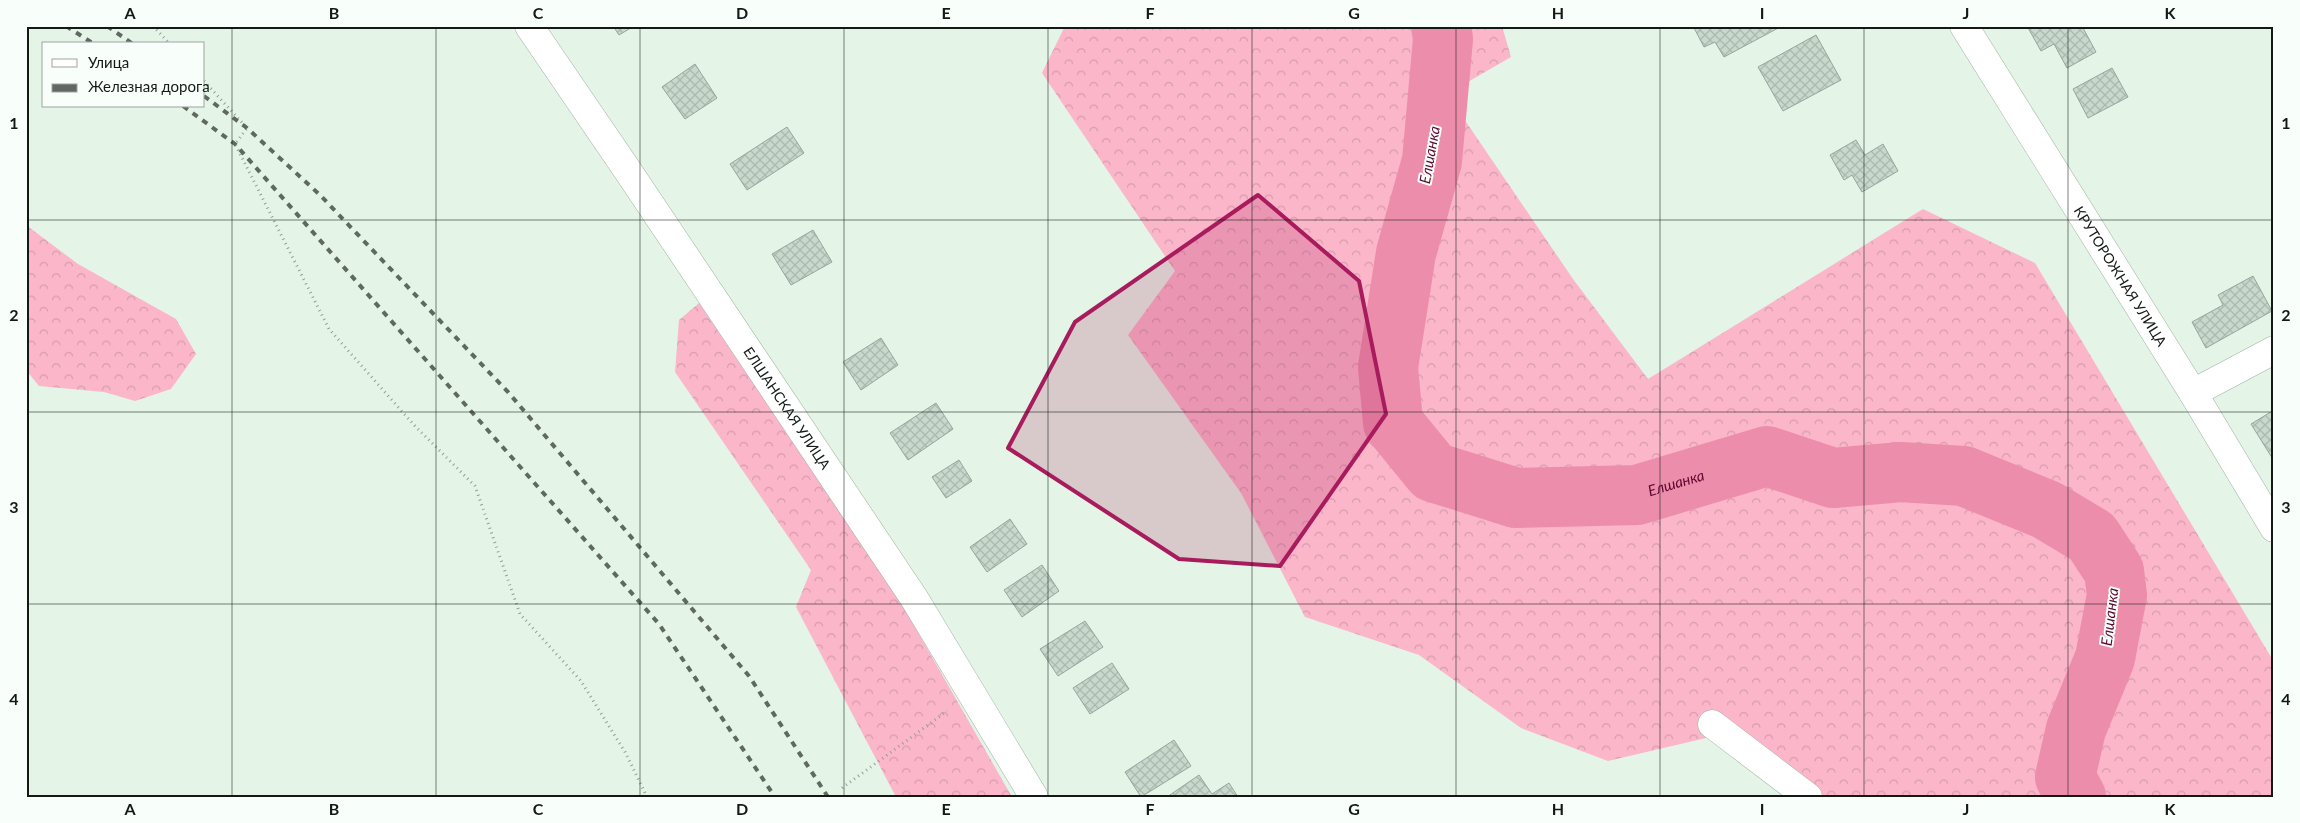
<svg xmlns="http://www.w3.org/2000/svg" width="2300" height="823" font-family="Lato,sans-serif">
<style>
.forest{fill:url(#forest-crowns)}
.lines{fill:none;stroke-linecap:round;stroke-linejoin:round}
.river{stroke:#ed8dac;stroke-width:60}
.building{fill:url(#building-cross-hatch);stroke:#96a69b}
.minor-casing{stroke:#a2b2a7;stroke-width:29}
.primary-casing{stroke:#a2b2a7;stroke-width:29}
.path{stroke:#939f96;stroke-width:3;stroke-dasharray:1 4;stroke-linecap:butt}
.minor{stroke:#fff;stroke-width:28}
.primary{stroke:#fff;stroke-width:28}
.rail{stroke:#5f6861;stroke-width:4;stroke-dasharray:6 6;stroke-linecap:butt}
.marked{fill:#a81b5c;fill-opacity:0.2;stroke:#a81b5c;stroke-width:4;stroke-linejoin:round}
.grid{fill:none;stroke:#141915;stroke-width:1;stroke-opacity:0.55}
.labels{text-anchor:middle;stroke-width:4;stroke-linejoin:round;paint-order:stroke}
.street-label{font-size:14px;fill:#141915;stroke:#f8fffa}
.water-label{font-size:15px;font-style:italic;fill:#5d0630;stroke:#f8fffa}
.neatline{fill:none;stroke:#141915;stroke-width:2}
.grid-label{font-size:16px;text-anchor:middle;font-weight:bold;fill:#141915}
</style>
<defs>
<pattern id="forest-crowns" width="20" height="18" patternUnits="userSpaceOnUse" patternTransform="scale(1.25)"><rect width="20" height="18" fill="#fbb6ca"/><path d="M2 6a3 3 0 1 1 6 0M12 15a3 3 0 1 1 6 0" fill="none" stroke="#d69cad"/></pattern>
<pattern id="building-cross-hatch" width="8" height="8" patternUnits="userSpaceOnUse" patternTransform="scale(1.25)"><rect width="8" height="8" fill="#c8d8cc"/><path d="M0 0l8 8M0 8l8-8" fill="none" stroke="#abb9ae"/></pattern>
</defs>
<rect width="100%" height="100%" fill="#e4f5e8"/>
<path class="forest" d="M1065,26H1502L1511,57L1447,94L1573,279L1648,379L1923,209L2035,263L2274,662V797H1814L1736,731L1608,761L1521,728L1419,655L1305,617L1241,493L1128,335L1175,271L1042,73Z
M26,225L78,264L176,319L196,354L171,389L135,401L104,392L39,386L26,370Z
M699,303L888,580L1012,797H896L796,607L811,570L675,372L679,320Z"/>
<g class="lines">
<path class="river" id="s1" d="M1441,26L1443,39L1432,161L1406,253L1388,367L1393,423L1433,472L1516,498L1637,495L1767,456L1833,478L1901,472L1964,476L2047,510L2092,537L2114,571L2117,595L2105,658L2076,729L2065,777L2076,797"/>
</g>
<path class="building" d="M613,26H634L619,35Z
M1693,26H1782L1724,57L1715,42L1704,47Z
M2027,26H2082L2096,52L2067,68L2054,44L2041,51Z
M1816,35L1841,80L1783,111L1758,67Z
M695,64L717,98L685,119L662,87Z
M2112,68L2128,97L2088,118L2073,89Z
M787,127L804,153L747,190L730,164Z
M1856,140L1865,155L1883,144L1898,171L1862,192L1852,175L1844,180L1830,155Z
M813,230L832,262L791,285L772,254Z
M2253,276L2272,311L2206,348L2192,322L2223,305L2218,295Z
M881,338L898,365L861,390L843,362Z
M936,403L953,429L908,460L890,433Z
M2274,410V461L2251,424Z
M959,460L972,481L946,498L932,477Z
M1010,519L1027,544L987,572L970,547Z
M1042,565L1059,591L1022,617L1004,590Z
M1085,621L1103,647L1058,676L1040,649Z
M1112,663L1129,689L1090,714L1073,688Z
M1174,740L1191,766L1141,797L1125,772Z
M1199,775L1212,794L1229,783L1238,797H1167Z"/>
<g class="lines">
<defs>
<g id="minor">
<path id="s2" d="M1964,26L2193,393L2274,528"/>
<path d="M2193,393L2274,350"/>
<path d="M1712,724L1808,797"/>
</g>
<g id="primary">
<path id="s3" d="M529,26L628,171L914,598L1034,797"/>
</g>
</defs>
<use href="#minor" class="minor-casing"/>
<use href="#primary" class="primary-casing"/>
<path class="path" d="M153,26L170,44
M204,81L247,128L235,144L329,329L415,426L475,486L520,614L581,681L625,752L647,797
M842,788L947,711"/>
<use href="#minor" class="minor"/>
<use href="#primary" class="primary"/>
<path class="rail" d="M66,26L94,44
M107,26L133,44
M204,96L247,128L320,195L508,392L749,676L828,797
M183,106L235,144L659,624L775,797"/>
</g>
<path class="marked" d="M1258,195L1359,281L1386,414L1280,566L1179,559L1008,448L1075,322Z"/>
<path class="grid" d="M232,26V797M436,26V797M640,26V797M844,26V797M1048,26V797M1252,26V797M1456,26V797M1660,26V797M1864,26V797M2068,26V797M26,220H2274M26,412H2274M26,604H2274"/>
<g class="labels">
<g class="street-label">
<text dy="5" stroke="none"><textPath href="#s2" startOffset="295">КРУТОРОЖНАЯ УЛИЦА</textPath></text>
<text dy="5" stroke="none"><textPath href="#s3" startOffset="461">ЕЛШАНСКАЯ УЛИЦА</textPath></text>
</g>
<g class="water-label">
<text transform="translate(1430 155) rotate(-80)" y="5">Елшанка</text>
<text dy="5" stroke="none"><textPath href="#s1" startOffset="715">Елшанка</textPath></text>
<text transform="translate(2110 617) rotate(-83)" y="5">Елшанка</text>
</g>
</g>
<rect width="2300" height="823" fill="none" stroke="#f8fffa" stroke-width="55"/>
<rect x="42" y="42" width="162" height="65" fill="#f8fffa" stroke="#9da39e"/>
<rect x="52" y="59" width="25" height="8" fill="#ffffff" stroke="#9da39e"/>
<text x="88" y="68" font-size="15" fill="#141915">Улица</text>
<rect x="52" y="84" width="25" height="8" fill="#5f6861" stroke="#9da39e"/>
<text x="88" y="92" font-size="15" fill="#141915">Железная дорога</text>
<rect x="28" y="28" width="2244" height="768" class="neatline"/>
<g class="grid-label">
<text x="130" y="19">A</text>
<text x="334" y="19">B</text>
<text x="538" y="19">C</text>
<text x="742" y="19">D</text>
<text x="946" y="19">E</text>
<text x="1150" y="19">F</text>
<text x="1354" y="19">G</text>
<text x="1558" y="19">H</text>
<text x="1762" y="19">I</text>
<text x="1966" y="19">J</text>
<text x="2170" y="19">K</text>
<text x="14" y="129">1</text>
<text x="2286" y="129">1</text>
<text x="14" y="321">2</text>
<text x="2286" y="321">2</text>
<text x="14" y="513">3</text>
<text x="2286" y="513">3</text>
<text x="14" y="705">4</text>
<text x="2286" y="705">4</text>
<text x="130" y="815">A</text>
<text x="334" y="815">B</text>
<text x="538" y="815">C</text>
<text x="742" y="815">D</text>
<text x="946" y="815">E</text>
<text x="1150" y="815">F</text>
<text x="1354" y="815">G</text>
<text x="1558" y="815">H</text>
<text x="1762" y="815">I</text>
<text x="1966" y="815">J</text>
<text x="2170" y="815">K</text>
</g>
</svg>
